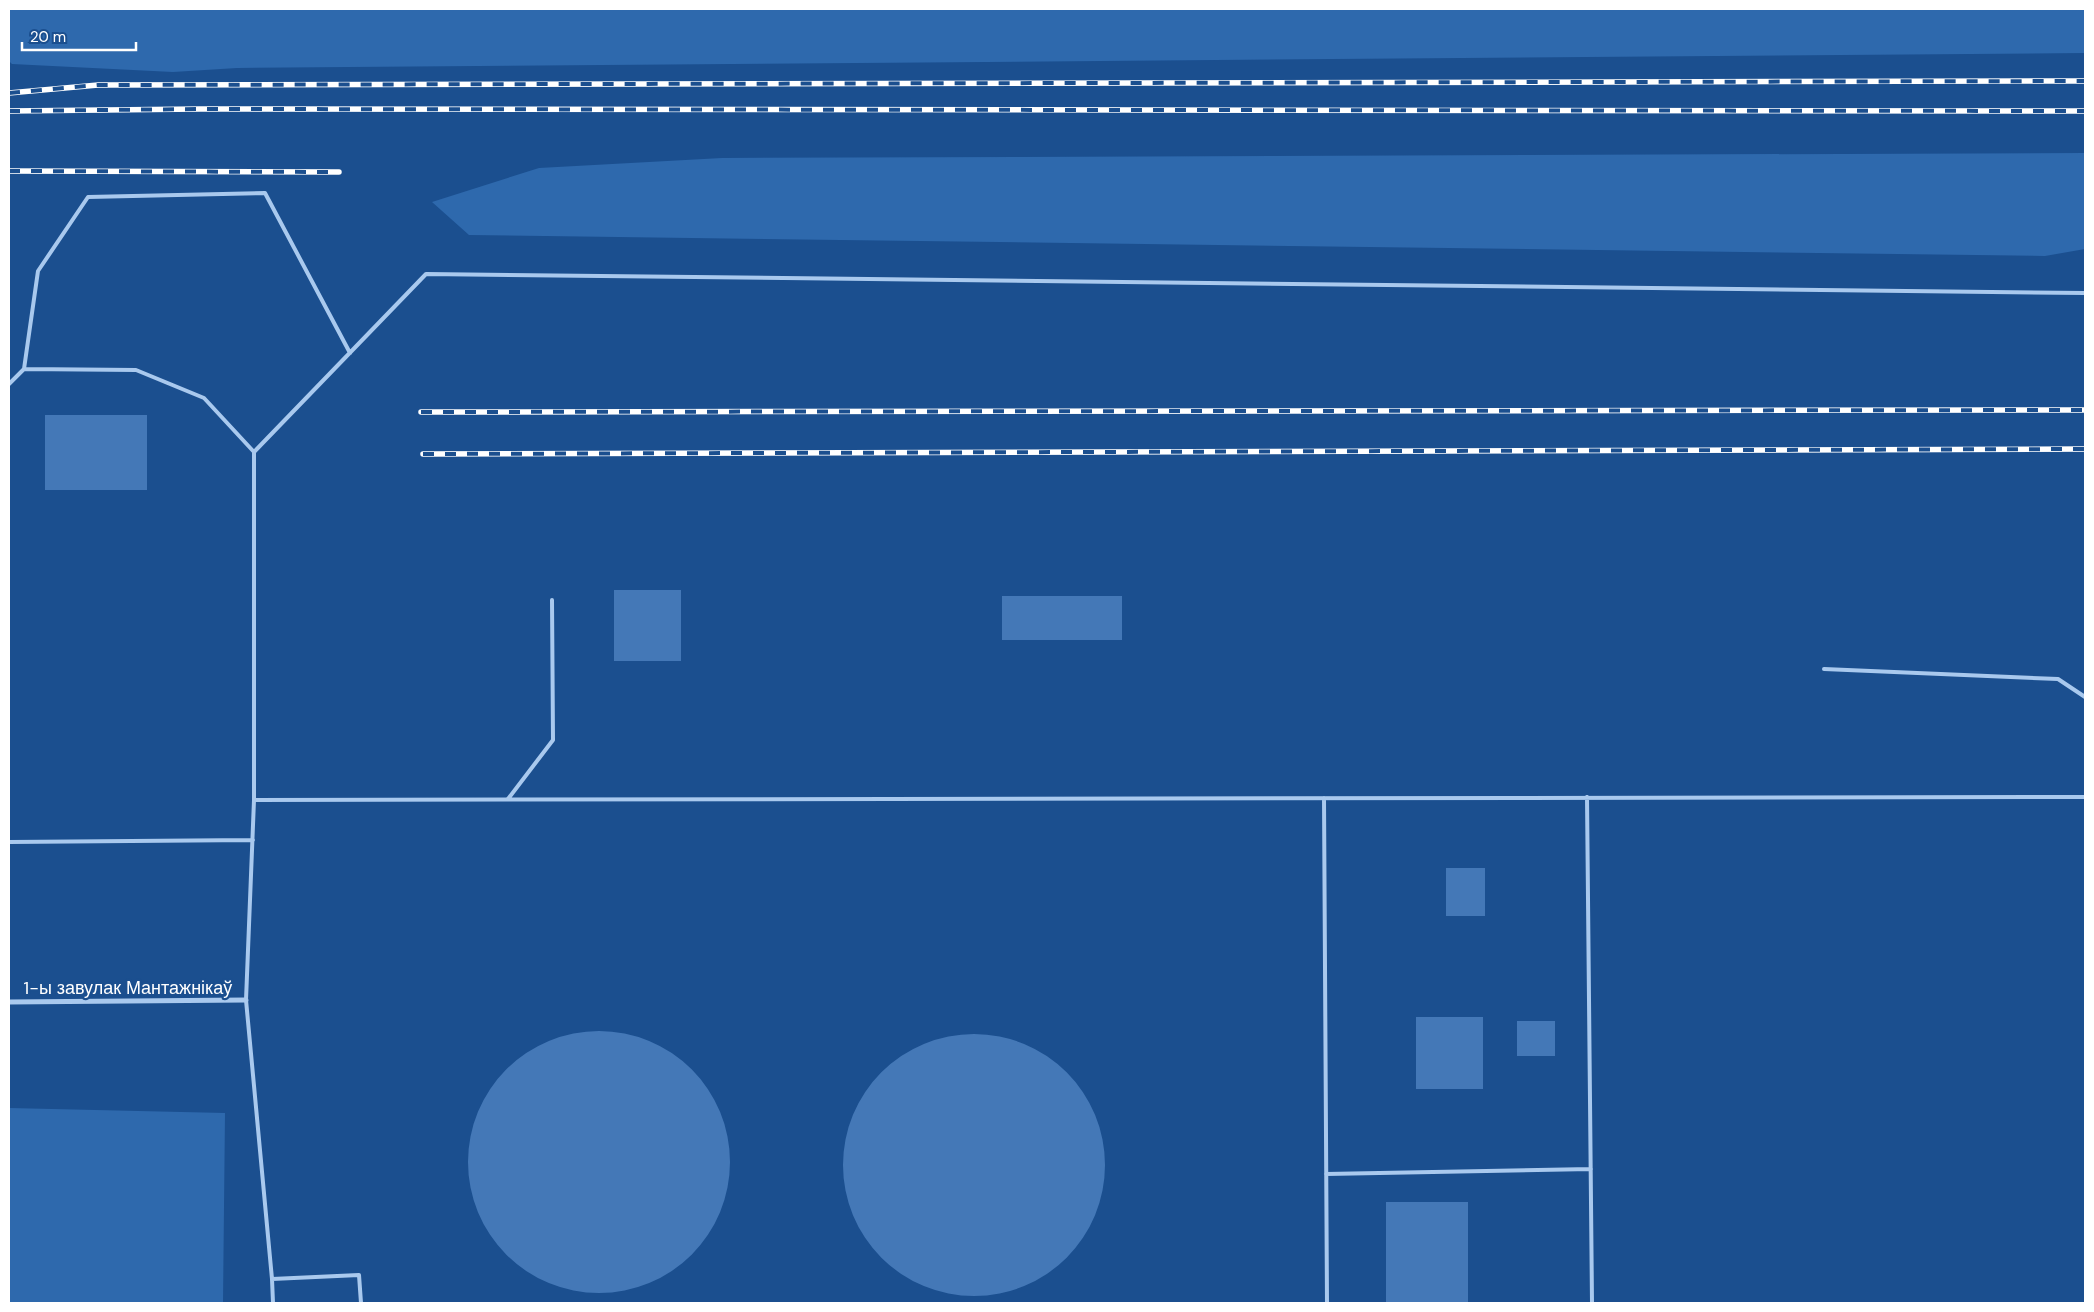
<svg xmlns="http://www.w3.org/2000/svg" width="2094" height="1312" font-family="'DM Sans',sans-serif">
<style>
.green{fill:#2e69ad}
.building{fill:#4478b7}
.lines{fill:none;stroke-linecap:round;stroke-linejoin:round}
.lane{stroke:#a9c9ee;stroke-width:4}
.street{stroke:#a9c9ee;stroke-width:5}
.rail-casing{stroke:#fff;stroke-width:5.5}
.rail{stroke:#1b4f8f;stroke-width:4;stroke-dasharray:11;stroke-linecap:butt}
.labels{text-anchor:middle;stroke-width:4.5;stroke-linejoin:round;paint-order:stroke}
.street-label{font-size:18px;fill:#fff;stroke:#1b4f8f}
</style>
<rect width="100%" height="100%" fill="#1b4f8f"/>
<path class="green" d="M9,9H2085V53L237,68L173,72L12,64L9,61Z
M2085,153V249L2045,256L469,235L432,202L539,168L722,158Z
M9,1108L225,1113L223,1303H9Z"/>
<path class="building" d="M45,415H147V490H45Z
M614,590H681V661H614Z
M1002,596H1122V640H1002Z
M1446,868H1485V916H1446Z
M1416,1017H1483V1089H1416Z
M1517,1021H1555V1056H1517Z
M468 1162a131 131 0 1 1 262 0a131 131 0 1 1-262 0Z
M843 1165a131 131 0 1 1 262 0a131 131 0 1 1-262 0Z
M1386,1202H1468V1303H1386Z"/>
<g class="lines">
<path class="lane" d="M24,369L38,271L88,197L265,193L350,353
M9,384L24,369L136,370L204,398L254,452
M1824,669L2058,679L2085,697
M1587,797L1592,1303
M1324,798L1327,1303
M508,799L553,740L552,600
M254,800V452L426,274L2085,293
M9,842L253,840
M1326,1174L1591,1169
M272,1279L359,1275L361,1303
M273,1303L272,1279L246,1000L254,800L2085,797"/>
<path class="street" d="M9,1002L246,1000"/>
<defs>
<path id="rail" d="M9,93L98,85L2085,81
M9,111L200,109L2085,111
M9,171L339,172
M421,412L2085,410
M423,454L2085,449"/>
</defs>
<use href="#rail" class="rail-casing"/>
<use href="#rail" class="rail"/>
</g>
<g class="labels">
<g class="street-label">
<text x="128" y="994">1-ы завулак Мантажнікаў</text>
</g>
</g>
<rect width="2094" height="1312" fill="none" stroke="#ffffff" stroke-width="20"/>
<path d="M22 42v8h114v-8" fill="none" stroke="#ffffff" stroke-width="2.5"/>
<text x="30" y="42" font-size="15" fill="#ffffff" stroke="#1b4f8f" stroke-width="4" paint-order="stroke">20 m</text>
</svg>
